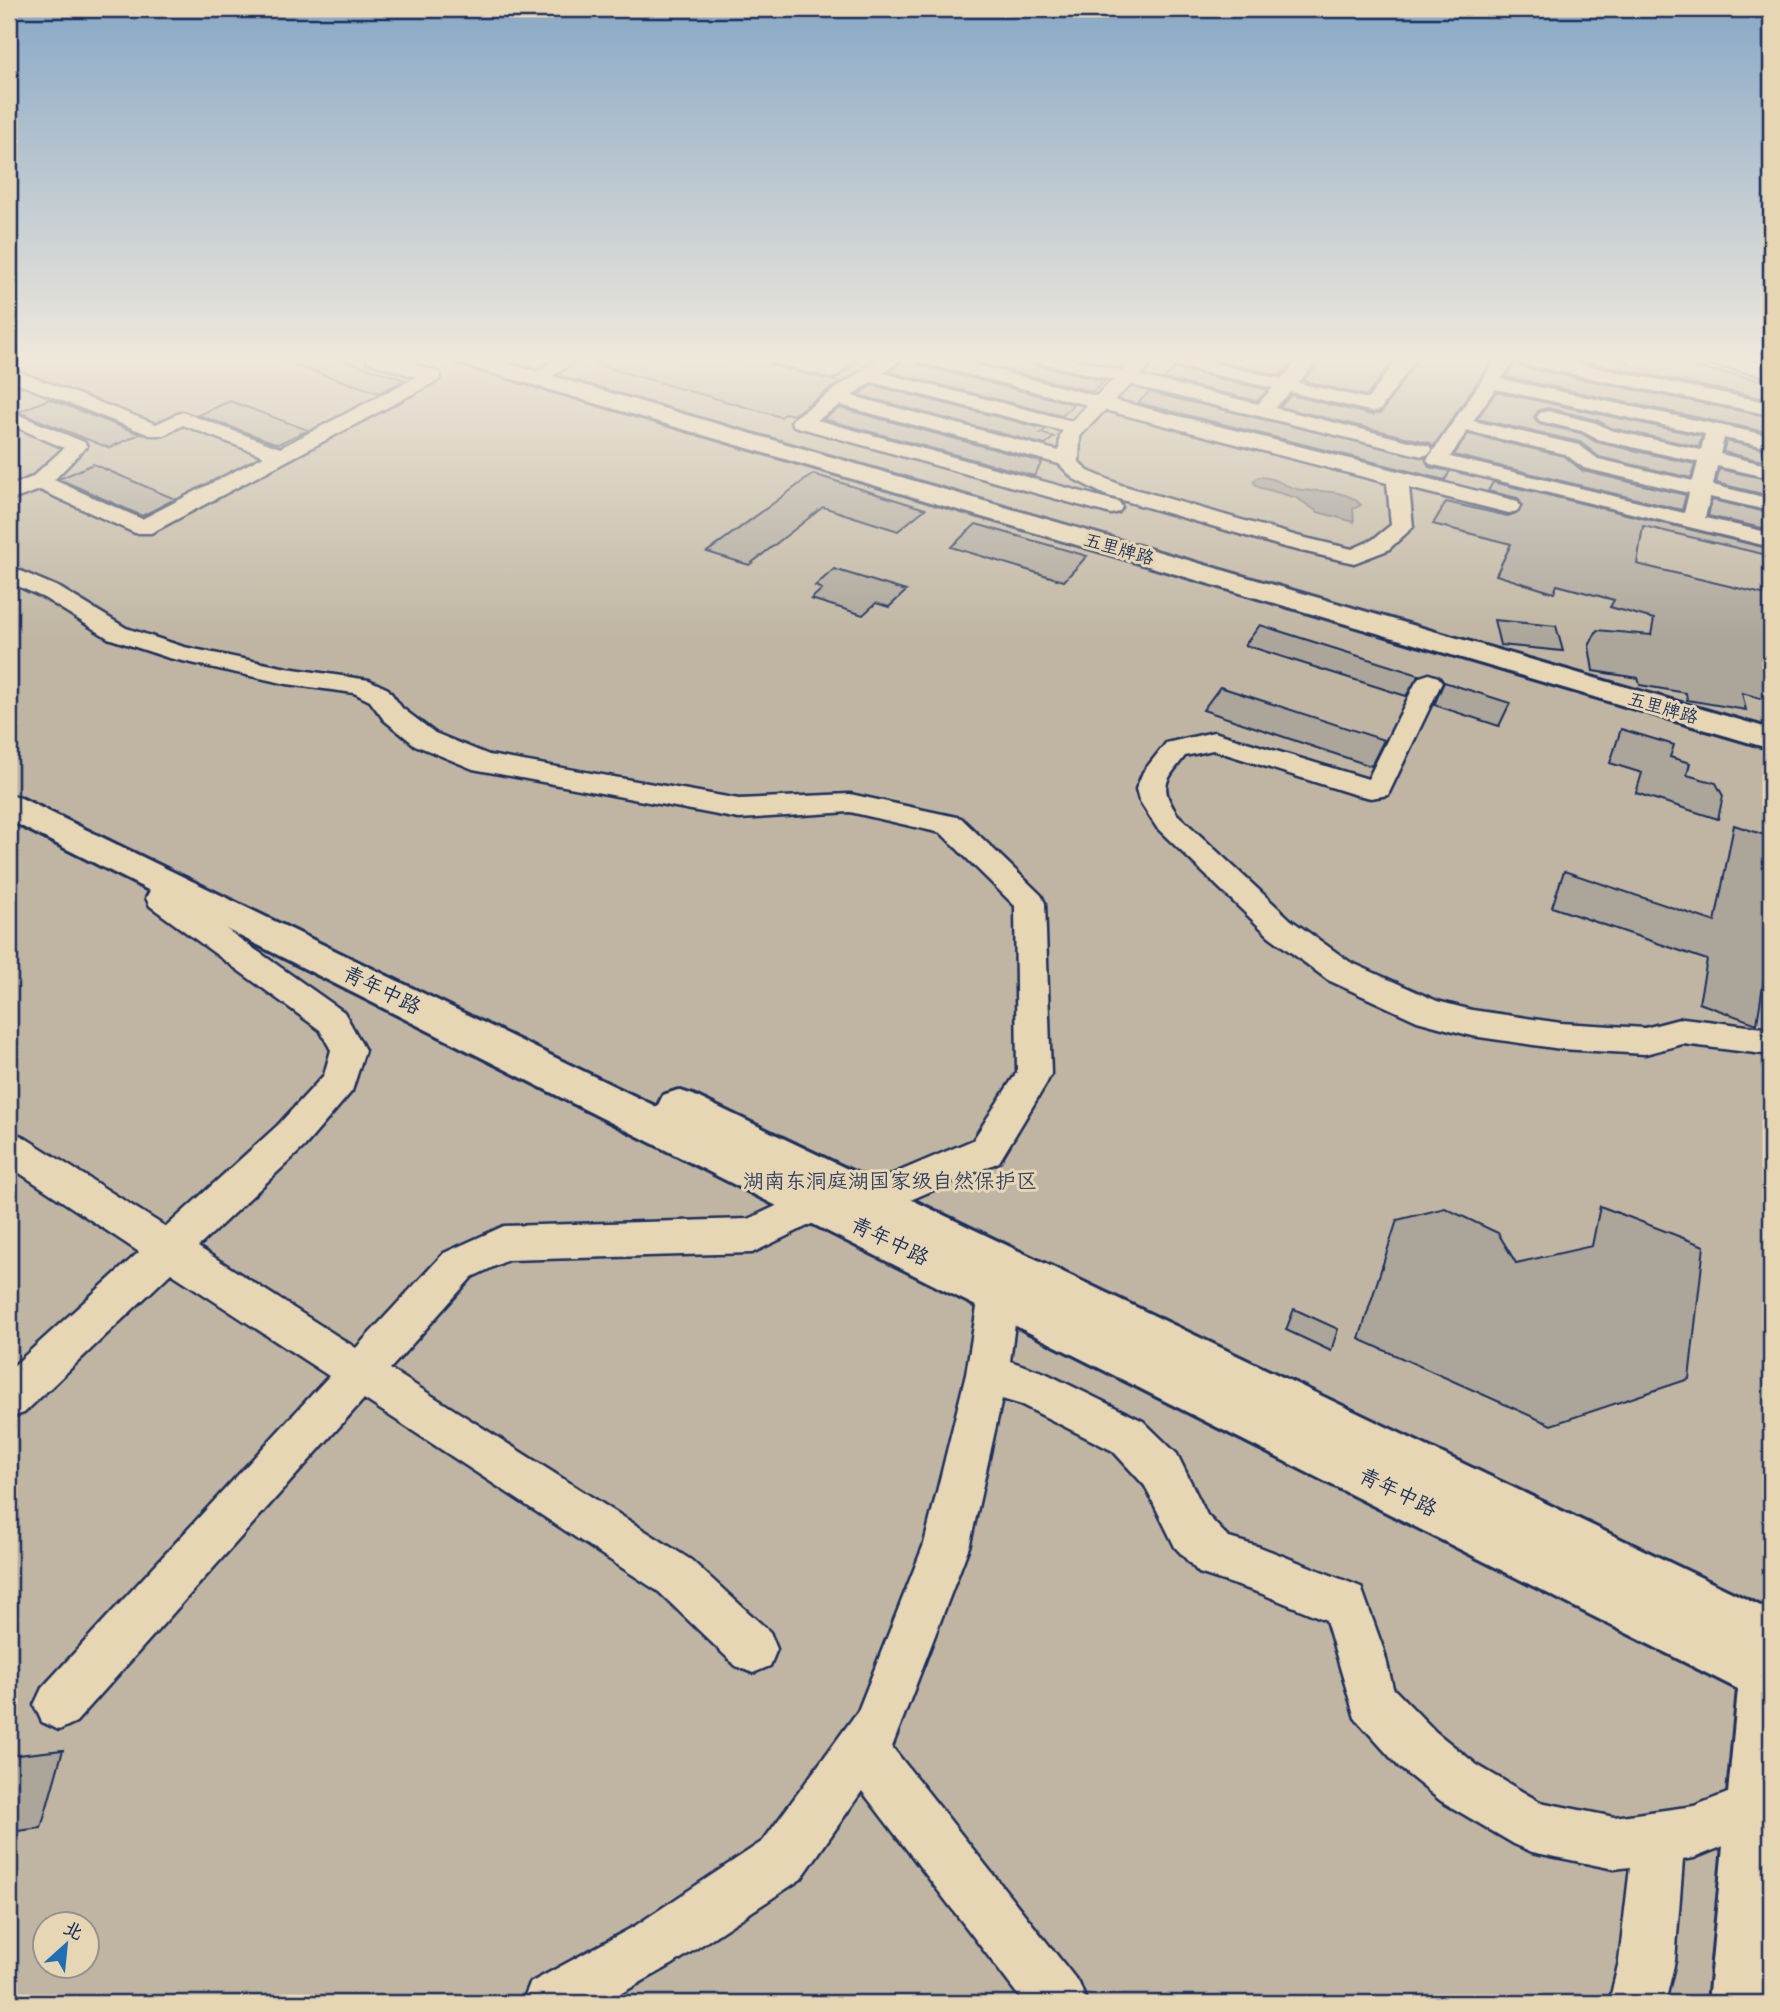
<svg xmlns="http://www.w3.org/2000/svg" width="1780" height="2012" font-family="'Shantell Sans','LXGW WenKai TC',sans-serif">
<style>
.green{fill:#bfb5a2;stroke:#6d7280;stroke-width:2;fill-rule:evenodd}
.water{fill:#999693;stroke:#676d7e;stroke-width:2}
.building{fill:#aba59a;stroke:#1b2f5e;stroke-width:2}
.lines{fill:none;stroke-linecap:round;stroke-linejoin:round}
.minor-casing{stroke:#1b2f5e;stroke-width:5}
.major-casing{stroke:#1b2f5e;stroke-width:6}
.minor{fill:#e7d6b3;fill-rule:evenodd}
.major{fill:#e7d6b3;fill-rule:evenodd}
.labels{text-anchor:middle;stroke-width:6;stroke-linejoin:round;paint-order:stroke}
.far-street-label{font-size:18px;fill:#1b2f5e;stroke:#e7d6b3}
.street-label{font-size:21px;fill:#1b2f5e;stroke:#e7d6b3}
.park-label{font-size:21px;fill:#344368;stroke:#e7d6b3}
</style>
<rect width="100%" height="100%" fill="#dbccae"/>
<filter id="ink" filterUnits="userSpaceOnUse"><feTurbulence type="fractalNoise" baseFrequency=".0143" numOctaves="2"/><feDisplacementMap in="SourceGraphic" scale="14" xChannelSelector="R" yChannelSelector="G"/><feConvolveMatrix kernelMatrix="1 2 1 2 8 2 1 2 1" color-interpolation-filters="sRGB"/></filter>
<g filter="url(#ink)">
<path class="green" d="M9,358H1771V2003H9ZM46,1924H88V1966H46Z"/>
<path class="water" d="M1259,477C1281,478 1284,488 1302,490C1320,492 1347,489 1361,505L1353,509L1354,522L1318,512L1297,498L1258,487L1253,481Z"/>
<path class="building" d="M285,358H338L405,380L379,393L284,362Z
M594,358H720L737,363L744,358H768L771,365L840,382L793,415L786,413L781,417L594,364Z
M905,358H916L919,365L1074,404L1062,416L889,372Z
M960,358H1007L1105,381L1092,392Z
M1080,358H1131L1120,368Z
M1204,358H1297L1280,376Z
M1323,358H1364L1390,364L1367,396L1303,381Z
M1418,358H1494L1433,447L1430,443L1280,407L1291,395L1372,415L1381,413Z
M1565,358H1611L1629,362L1631,358H1649L1765,381L1764,385L1771,387V400Z
M1516,363L1522,367L1771,417V433L1505,377Z
M1175,368L1268,390L1257,401L1163,379Z
M872,385L1046,429L1041,433L1054,437L1045,445L858,395Z
M1149,392L1425,458L1429,467L1450,471L1445,480L1138,403Z
M1496,392L1702,436L1699,447L1611,428L1597,420L1548,408L1539,410L1534,417L1539,424L1581,433L1596,442L1695,464L1691,478L1599,457L1580,442L1477,419Z
M49,399L140,434L109,448L18,412Z
M230,401L308,430L278,444L198,415Z
M840,408L1042,462L1034,476L823,419Z
M1468,434L1564,456L1583,471L1686,495L1682,510L1454,455Z
M1726,441L1771,450V463L1723,452Z
M93,464L175,499L142,516L59,479Z
M1719,469L1771,480V496L1716,483Z
M813,474L925,509L898,531L823,507L749,565L707,552Z
M1493,482L1771,549V556L1643,526L1637,564L1771,596V692H1768L1767,700L1742,693L1746,710L1687,700L1686,693L1640,685L1638,678L1593,671L1589,646L1597,630L1651,635L1654,619L1610,607L1614,600L1557,585L1554,593L1496,575L1511,544L1433,524L1446,502L1508,516L1519,512L1522,505L1518,498L1488,491Z
M1712,500L1771,513V530L1708,516Z
M976,524L1087,556L1064,581L951,547Z
M834,569L906,591L889,607L876,603L863,615L811,599L822,589L815,586Z
M1494,620L1556,626L1563,651L1500,645Z
M1260,625L1419,675L1406,696L1245,645Z
M1444,682L1510,703L1499,726L1434,705Z
M1220,687L1384,740L1371,766L1203,710Z
M1621,729L1674,745L1670,757L1690,763L1687,775L1716,783L1723,796L1718,819L1636,793L1642,773L1610,763Z
M1734,825L1771,837V933L1757,1024L1699,1003L1707,960L1552,907L1564,871L1715,922Z
M1600,1206L1704,1246L1689,1379L1551,1425L1359,1339L1397,1220L1445,1208L1498,1233L1516,1263L1592,1246Z
M1294,1309L1338,1329L1331,1351L1286,1330Z
M63,1750L41,1828L9,1832V1756Z"/>
<g class="lines">
<defs>
<path id="minor" d="M366,358H394L439,372L441,376L439,380L151,533H135L40,490L9,501V487L32,477L64,448L9,424V411L84,442L87,446L54,480L142,519L264,456L183,425L164,435H150L9,380V368L156,424L182,412L280,448L416,377L368,362Z
M557,358H580L550,378H536L534,374Z
M770,358H800L827,365L838,358H859L837,376L830,378L772,362Z
M880,358H902L883,373L1072,421L1087,405L920,362L918,358H949L1096,396L1113,380L1038,362L1036,358H1068L1123,371L1137,358H1157L1140,376L1258,404L1273,388L1161,362L1159,358H1192L1281,379L1301,358H1320L1298,383L1368,399L1398,358H1416L1380,410L1373,412L1290,392L1275,408L1429,446L1432,450L1429,454L1422,456L1131,385L1114,400L1517,501L1520,506L1517,511L1509,513L1409,488L1413,527L1388,550L1354,563L1284,547L1105,495L1074,479L1059,464L840,405L817,420L1119,502L1122,507L1119,512L1111,514L794,426L791,422L794,418ZM871,382L1063,431L1060,435L1059,451L852,396ZM1105,410L1387,483L1391,525L1372,540L1352,549L1297,536L1121,485L1088,471L1079,462L1080,436Z
M1497,358H1551L1771,403V415L1523,364L1515,359L1501,379L1771,436V448L1724,438L1720,454L1771,466V478L1717,466L1713,485L1771,499V511L1710,497L1705,518L1771,533V547L1430,464L1427,460ZM1495,389L1705,434L1701,450L1610,430L1596,423L1547,411L1540,413L1537,417L1540,421L1582,431L1597,439L1698,462L1693,481L1598,459L1579,445L1473,421ZM1467,431L1565,454L1584,468L1689,493L1684,513L1450,457Z
M1699,358H1736L1771,365V377L1701,362Z
M9,566L60,588L126,628L184,647L287,668L369,680L388,689L402,708L435,733L489,755L739,799L850,794L961,818L1041,895L1045,903L1051,1074L1046,1084L999,1162L873,1216L860,1212L854,1200L860,1188L973,1140L1017,1072L1015,906L941,833L850,812L739,819L473,769L415,745L384,720L370,701L354,693L287,684L169,658L108,638L44,598L9,582Z
M1429,674L1438,677L1442,682L1388,795L1371,798L1353,794L1213,750L1185,756C1166,781 1158,785 1177,814L1291,920L1350,962L1437,1001L1472,1010L1561,1023L1645,1028L1683,1018L1771,1029V1055L1683,1044L1645,1054L1561,1049L1472,1036L1417,1021L1328,980L1269,936L1157,828L1139,800L1136,789L1143,772L1166,743L1214,732L1368,779L1416,682L1420,677Z
M170,875L181,878L185,886L179,896L344,1012L365,1050L352,1091L304,1147L198,1247L356,1348L444,1253L504,1226L748,1219L815,1188L828,1192L834,1204L828,1216L752,1253L508,1260L472,1277L390,1369L691,1560L770,1632L777,1649L770,1666L753,1673L736,1666L659,1592L364,1399L76,1722L59,1730L42,1722L34,1705L42,1688L329,1376L171,1273L24,1413L9,1418V1370L139,1252L9,1166V1132L22,1136L166,1227L278,1125L324,1075L331,1050L320,1030L150,906L146,898C152,886 157,879 170,875Z
M999,1277L1013,1282L1019,1295L1010,1361L1045,1373L1143,1421L1177,1454L1207,1515L1229,1538L1260,1547L1361,1587L1384,1651L1393,1688L1436,1732L1477,1765L1540,1802L1614,1817L1694,1806L1756,1782L1771,1789V1827L1694,1858L1683,1860L1675,1961L1665,2003H1609L1619,1961L1630,1867L1614,1869L1532,1852L1514,1844L1441,1801L1400,1768L1355,1718L1326,1620L1260,1593L1199,1573L1175,1547L1145,1486L1113,1451L1022,1405L1002,1399L970,1544L892,1747L1079,1983L1087,2003H1024L862,1791L801,1879L673,1964L604,2003H522L530,1983L635,1926L763,1841L858,1711L924,1544L966,1374L979,1295L985,1282Z"/>
<path id="major" d="M455,358H490L1771,729V749L458,363Z
M9,795L21,798L657,1107L663,1095L678,1090L693,1095L1771,1611V2003H1708L1738,1689L9,820Z"/>
</defs>
<use href="#minor" class="minor-casing"/>
<use href="#major" class="major-casing"/>
<use href="#minor" class="minor"/>
<use href="#major" class="major"/>
</g>
</g>
<linearGradient id="sky" x2="0" y2="1"><stop stop-color="#88a8c6"/><stop offset="0.56" stop-color="#efe8db"/><stop offset="1" stop-color="#efe8db" stop-opacity="0"/></linearGradient>
<rect width="1780" height="640" fill="url(#sky)"/>
<g class="labels">
<g class="far-street-label">
<text transform="translate(1119 549) rotate(16)" y="6">五里牌路</text>
<text transform="translate(1663 708) rotate(16)" y="6">五里牌路</text>
</g>
<g class="street-label">
<text transform="translate(382 990) rotate(26)" y="7">青年中路</text>
<text transform="translate(890 1241) rotate(26)" y="7">青年中路</text>
<text transform="translate(1398 1492) rotate(26)" y="7">青年中路</text>
</g>
<g class="park-label">
<text x="890" y="1188">湖南东洞庭湖国家级自然保护区</text>
</g>
</g>
<rect width="1780" height="2012" fill="none" stroke="#e7d6b3" stroke-width="35"/>
<rect x="18" y="18" width="1745" height="1977" fill="none" stroke="#1b2f5e" stroke-width="2.5" filter="url(#ink)"/>
<g transform="translate(66 1945) rotate(27)"><circle r="33" fill="#e7d6b3" stroke="#959391" stroke-width="2"/>
<path d="M0-5L12 26L0 18L-12 26Z" fill="#1f6fb2"/>
<text y="-10" font-size="19" font-weight="bold" text-anchor="middle" fill="#1b2f5e">北</text>
</g>
</svg>
